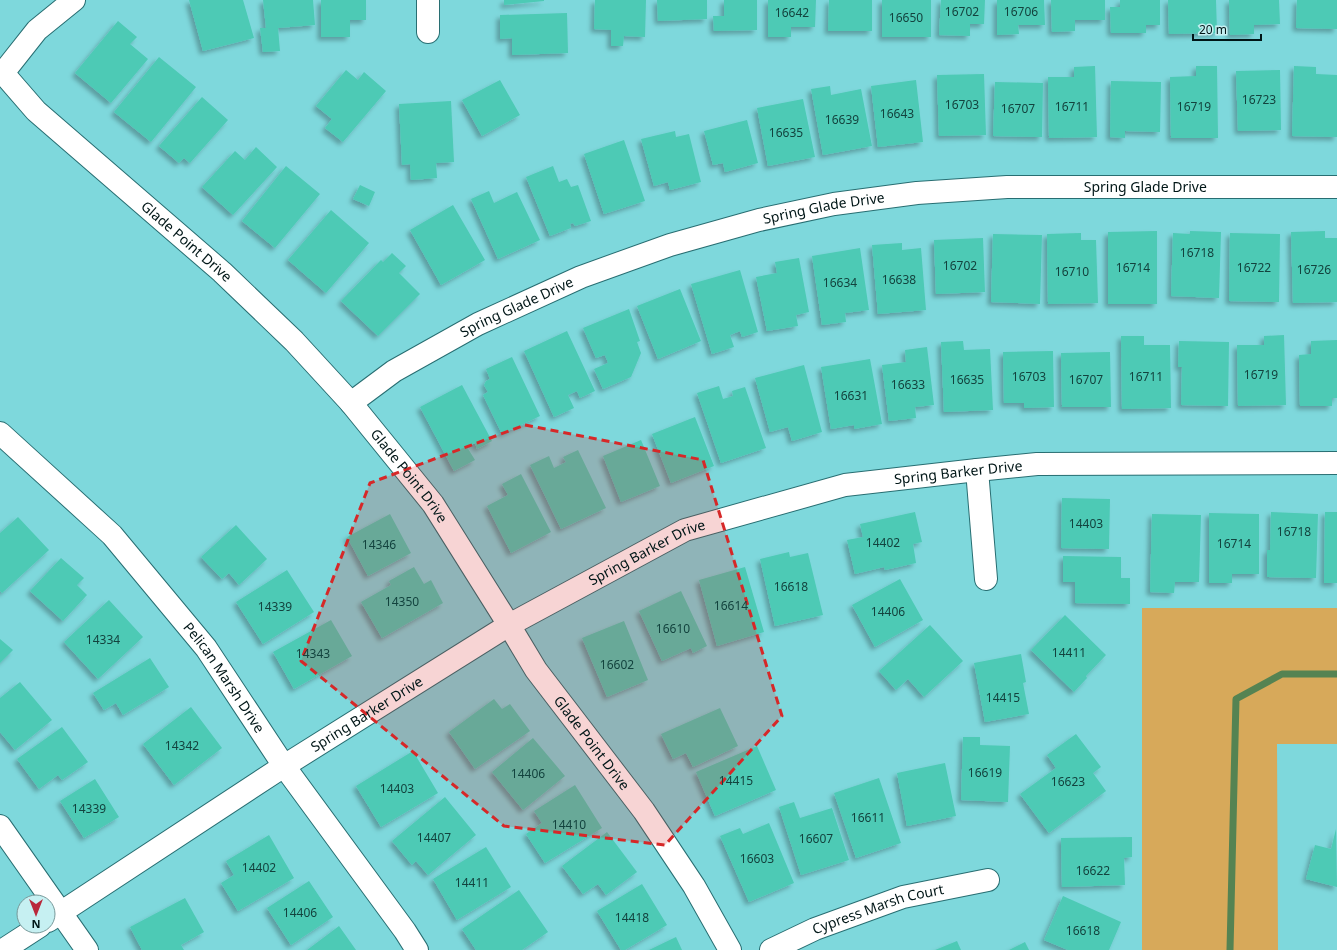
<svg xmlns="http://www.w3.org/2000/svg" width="1337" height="950" font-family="'Noto Sans',sans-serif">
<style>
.green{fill:#d7a95a}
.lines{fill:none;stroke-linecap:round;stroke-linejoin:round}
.stream{stroke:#558352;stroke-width:7}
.building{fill:#4dcab5;filter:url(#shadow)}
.minor-casing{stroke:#286e72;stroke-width:24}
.minor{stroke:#fff;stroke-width:22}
.marked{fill:#d62828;fill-opacity:0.2;stroke:#d62828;stroke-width:3;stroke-dasharray:8 5;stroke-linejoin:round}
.labels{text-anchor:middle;stroke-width:3;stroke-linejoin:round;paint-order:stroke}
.number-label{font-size:12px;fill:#13433e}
.street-label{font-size:14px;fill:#001617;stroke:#c6f0f2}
</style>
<defs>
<filter id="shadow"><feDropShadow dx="-3.5" dy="3.5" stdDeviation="2" flood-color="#0004"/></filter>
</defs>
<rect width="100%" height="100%" fill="#7ed8dc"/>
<path class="green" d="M1142,608H1337V744H1277L1278,950H1142Z"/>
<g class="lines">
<path class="stream" d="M1230,950L1236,699L1282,674H1337"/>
</g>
<path class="building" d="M189,0H243L254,38L203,51Z
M263,0H313L315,25L278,28L280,51L263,52L260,28H266Z
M321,0H366V20H350V37H321Z
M504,0H544V1L504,5Z
M595,0H646L645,37L624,36L623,46H611V30L594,29Z
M657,0H707V19L658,21Z
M724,0H757V30L714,31L713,16H724Z
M768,0H816L815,27H791V37H768Z
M829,0H872V31H828Z
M882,0H931V37H882Z
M941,0H985L984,24H970V36L939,35Z
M997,0H1044L1045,25H1018L1019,34L997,35Z
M1051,0H1105V20H1075V31L1052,32Z
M1120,0H1160V25H1146V33H1111L1110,7H1120Z
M1168,0H1216L1217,33L1169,34Z
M1229,0H1279L1280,24L1254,25V34L1230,35Z
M1297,0H1337V29L1296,28Z
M567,13L568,53L512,55V38L500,39V15Z
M118,21L137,37L130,44L148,59L111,103L75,73Z
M159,57L196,87L151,142L114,112Z
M1095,66L1097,137L1049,138L1048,77H1074V67Z
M1196,66H1217L1218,138H1171L1170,77L1196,76Z
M1294,66L1316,67V74L1337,75V137L1292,136Z
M346,70L358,80L364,72L386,91L343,142L325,128L332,119L316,106Z
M1280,70L1281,130L1238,131L1236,71Z
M984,74L986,135L939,136L937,75Z
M500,80L520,115L482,136L462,100Z
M916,80L923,142L878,147L871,86Z
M1111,81L1161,82L1160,132L1125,131V138L1110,137Z
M995,82L1043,83L1042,137L993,136Z
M830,86L831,95L861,89L872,146L823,155L811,89Z
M202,97L228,120L190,163L184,158L179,163L159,146Z
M803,99L815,157L768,166L757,108Z
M451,101L454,162L436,163L437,178L411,180L410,164L402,165L399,104Z
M747,120L758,163L725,172L723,163L713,165L704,131Z
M675,131L676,137L689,134L701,182L670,190L668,182L654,186L641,139Z
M624,140L645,201L604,214L584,154Z
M256,147L277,167L233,215L202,187L235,151L245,160Z
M286,166L320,194L275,248L242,221Z
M553,166L559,182L567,179L571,187L578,185L591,221L575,226L573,223L570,224L571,228L550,236L526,177Z
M360,185L375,192L369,206L353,199Z
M489,191L494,203L517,192L540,240L498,259L471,199Z
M453,205L485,260L441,285L410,230Z
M331,210L369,243L326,293L288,260Z
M1157,231V304H1108V232Z
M1190,231L1221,232L1219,298L1171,296L1173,233L1190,234Z
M1325,231V238H1337V302L1293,303L1291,232Z
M1081,233V240H1096L1098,303L1048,304L1047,234Z
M1230,233L1280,234L1279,302L1229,301Z
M993,234L1042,235L1040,304L991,302Z
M983,238L985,292L936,294L934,240Z
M902,243V250L921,248L926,310L878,314L872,245Z
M860,248L869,310L845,313L846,322L822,325L812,256Z
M392,253L406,266L399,273L420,294L378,336L341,301L381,260L383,262Z
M799,258L809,312L796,315L798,326L767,331L756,277L777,273L775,262Z
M740,270L758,332L742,337L740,331L730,335L734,347L712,354L691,284Z
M680,289L701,341L658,359L637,306Z
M629,309L640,341L637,342L641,353L631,377L603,389L594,369L608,363L605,355L596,358L583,328Z
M567,331L595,391L580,398L577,391L568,395L574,408L554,417L524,351Z
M1284,335L1286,405L1238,406L1237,345H1264V336Z
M1121,336H1144V345H1170L1171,408L1122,409Z
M1337,340V398H1332V406H1300L1299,355L1311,354V341Z
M963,341L964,350L990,349L993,410L944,412L941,342Z
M1179,341L1229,342L1228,406L1181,405L1182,367H1178Z
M927,347L934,405L915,407L916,418L889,421L882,365L906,362L905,350Z
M1053,351L1054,407L1024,408V403H1004L1003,352Z
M1110,352L1111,407H1062L1061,353Z
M512,357L540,416L502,434L483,395L488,392L484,385L486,381L490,379L486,369Z
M870,359L882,424L854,429V425L831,429L821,367Z
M804,365L822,432L792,441L788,427L770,432L755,378Z
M462,385L492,441L477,449L475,443L467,447L475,460L454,471L420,407Z
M719,386L723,399L733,396L732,391L745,387L766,448L721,463L697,393Z
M695,417L714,466L671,483L652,434Z
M641,440L660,486L621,502L603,456Z
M578,450L606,508L561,529L530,465L549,456L554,468L566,462L563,457Z
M521,474L551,532L511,553L487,506L508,495L502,484Z
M1062,498L1110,499L1109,549L1061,548Z
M915,512L922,542L913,544L916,563L885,570L884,567L855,574L847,540L863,537L860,524Z
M1271,512L1318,514L1316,578L1267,577V550H1270Z
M1325,512H1337V583H1324Z
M1209,513L1259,514V574H1232V583H1209Z
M390,514L411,553L368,576L347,537Z
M1152,514L1201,515L1199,582H1175L1174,593L1150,592Z
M18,517L49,550L2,593L0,591V533Z
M236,525L267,559L239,585L229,573L222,579L201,557Z
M789,552L790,557L808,553L823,615L775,626L760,559Z
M1063,556L1121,557V578H1130V604L1075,603V582H1063Z
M61,558L84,578L77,585L87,595L63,621L30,591Z
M414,567L424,584L431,580L443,603L382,638L361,602L391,585L389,581Z
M745,567L764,632L717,646L699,580Z
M287,570L314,612L263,644L236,602Z
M900,579L923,620L875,647L852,605Z
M681,591L707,646L693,653L691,648L662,661L639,611Z
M109,600L143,637L98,679L64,642Z
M1065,615L1106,655L1086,676L1087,678L1074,692L1031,650Z
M331,620L352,656L294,689L273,652Z
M624,621L648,680L607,697L582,638Z
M930,625L963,661L924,697L908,679L896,690L879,671Z
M0,639L13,650L0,663Z
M1021,654L1026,682L1023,683L1029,714L985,722L974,663Z
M150,658L169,687L123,715L116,703L104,710L93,693Z
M20,682L52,720L15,750L0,732V698Z
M494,699L502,709L510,704L530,731L475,769L449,732Z
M191,707L222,748L174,785L143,744Z
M720,708L738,746L693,767L686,753L673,759L661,734Z
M62,727L88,762L62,780L58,775L39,789L17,759Z
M1076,734L1101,767L1093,773L1106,791L1049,833L1020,794L1056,768L1047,755Z
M963,737H980V745L1010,746L1008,802L961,800Z
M533,738L565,776L523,810L492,772Z
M757,746L776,790L715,816L696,772Z
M413,751L438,793L381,827L356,786Z
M945,763L956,816L907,826L897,773Z
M879,778L901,843L856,858L834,793Z
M95,779L119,817L84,838L60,801Z
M575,785L602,828L545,863L526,834L542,823L534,811Z
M445,797L476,835L428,875L416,861L412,865L392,841Z
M794,802L800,818L832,808L849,860L801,875L779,807Z
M769,823L794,883L749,902L720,836L740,828L743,834Z
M1336,829L1337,887L1306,879L1315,845L1331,849Z
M607,832L637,872L606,895L598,884L583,894L562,866Z
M269,835L294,878L238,911L221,883L234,875L226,861Z
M1132,837V857L1124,858L1125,885L1062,887L1061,838Z
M486,847L511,887L457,920L433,879Z
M309,881L333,917L291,945L267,908Z
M642,884L667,925L625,950H621L597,911Z
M519,890L548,932L522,950H476L462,929Z
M1063,896L1121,922L1109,950H1068L1044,940Z
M185,898L204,932L181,945L184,950H142L130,927Z
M339,926L356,950H307Z
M676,937L682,950H649Z
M957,941L961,950H935Z
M1025,942L1029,950H1009Z"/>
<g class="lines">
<defs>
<g id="minor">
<path id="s1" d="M74,0L37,30L3,73L36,111L222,272L294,341L351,403L433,504L509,625L536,670L644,811L694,886L730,950"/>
<path d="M428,0V32"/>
<path id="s2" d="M351,403L394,371L478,324L581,277L670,245L759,220L834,204L917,193L1007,187H1337"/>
<path id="s3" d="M0,433L112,535L206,648L284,766L405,931L417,950"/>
<path d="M977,470L986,579"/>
<path d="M0,826L87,950"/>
<path id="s4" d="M48,921L284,766L509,625L685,530L845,485L977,470L1037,464L1337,463"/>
<path d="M3,950L40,926"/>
<path id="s5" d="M771,950L815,929L903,897L988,880"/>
</g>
</defs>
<use href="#minor" class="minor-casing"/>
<use href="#minor" class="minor"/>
</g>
<path class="marked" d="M525,425L703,460L782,716L665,845L504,826L301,661L370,483Z"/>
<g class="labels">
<g class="number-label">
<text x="962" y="16">16702</text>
<text x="1021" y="16">16706</text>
<text x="792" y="17">16642</text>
<text x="906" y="22">16650</text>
<text x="1259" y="104">16723</text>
<text x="962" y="109">16703</text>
<text x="1072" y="111">16711</text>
<text x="1194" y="111">16719</text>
<text x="1018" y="113">16707</text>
<text x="897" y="118">16643</text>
<text x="842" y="124">16639</text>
<text x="786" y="137">16635</text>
<text x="1197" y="257">16718</text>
<text x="960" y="270">16702</text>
<text x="1133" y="272">16714</text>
<text x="1254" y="272">16722</text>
<text x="1314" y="274">16726</text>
<text x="1072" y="276">16710</text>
<text x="899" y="284">16638</text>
<text x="840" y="287">16634</text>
<text x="1261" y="379">16719</text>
<text x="1029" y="381">16703</text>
<text x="1146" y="381">16711</text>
<text x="967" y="384">16635</text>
<text x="1086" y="384">16707</text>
<text x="908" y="389">16633</text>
<text x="851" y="400">16631</text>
<text x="1086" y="528">14403</text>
<text x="1294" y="536">16718</text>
<text x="883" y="547">14402</text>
<text x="1234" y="548">16714</text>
<text x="379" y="549">14346</text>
<text x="791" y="591">16618</text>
<text x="402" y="606">14350</text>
<text x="731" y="610">16614</text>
<text x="275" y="611">14339</text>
<text x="888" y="616">14406</text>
<text x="673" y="633">16610</text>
<text x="103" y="644">14334</text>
<text x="1069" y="657">14411</text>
<text x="313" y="658">14343</text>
<text x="617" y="669">16602</text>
<text x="1003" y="702">14415</text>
<text x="182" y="750">14342</text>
<text x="985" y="777">16619</text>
<text x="528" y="778">14406</text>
<text x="736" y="785">14415</text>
<text x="1068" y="786">16623</text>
<text x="397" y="793">14403</text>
<text x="89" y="813">14339</text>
<text x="868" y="822">16611</text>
<text x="569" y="829">14410</text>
<text x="434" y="842">14407</text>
<text x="816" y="843">16607</text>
<text x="757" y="863">16603</text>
<text x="259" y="872">14402</text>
<text x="1093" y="875">16622</text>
<text x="472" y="887">14411</text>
<text x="300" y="917">14406</text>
<text x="632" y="922">14418</text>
<text x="1083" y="935">16618</text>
</g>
<g class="street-label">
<text dy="5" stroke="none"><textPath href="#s2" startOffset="839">Spring Glade Drive</textPath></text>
<text dy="5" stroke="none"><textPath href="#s2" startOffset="516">Spring Glade Drive</textPath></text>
<text dy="5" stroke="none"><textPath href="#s1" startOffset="352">Glade Point Drive</textPath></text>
<text dy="5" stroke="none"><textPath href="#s2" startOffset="192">Spring Glade Drive</textPath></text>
<text dy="5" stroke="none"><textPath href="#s4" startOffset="1028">Spring Barker Drive</textPath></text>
<text dy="5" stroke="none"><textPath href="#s1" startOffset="676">Glade Point Drive</textPath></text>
<text dy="5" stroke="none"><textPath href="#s4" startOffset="704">Spring Barker Drive</textPath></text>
<text dy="5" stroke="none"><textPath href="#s3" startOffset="333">Pelican Marsh Drive</textPath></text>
<text dy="5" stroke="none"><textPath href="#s4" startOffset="380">Spring Barker Drive</textPath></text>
<text dy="5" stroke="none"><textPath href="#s1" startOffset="1000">Glade Point Drive</textPath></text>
<text dy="5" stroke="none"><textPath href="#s5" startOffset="115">Cypress Marsh Court</textPath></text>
</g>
</g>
<g transform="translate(36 914) rotate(180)"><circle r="19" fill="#c6f0f2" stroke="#77999a"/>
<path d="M0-3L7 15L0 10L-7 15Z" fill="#b9283b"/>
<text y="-6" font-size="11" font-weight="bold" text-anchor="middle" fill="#001617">N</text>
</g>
<path d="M1193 34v6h68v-6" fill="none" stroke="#001617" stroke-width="2"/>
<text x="1199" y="34" font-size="12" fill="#001617" stroke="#c6f0f2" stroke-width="3" paint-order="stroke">20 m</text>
</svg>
